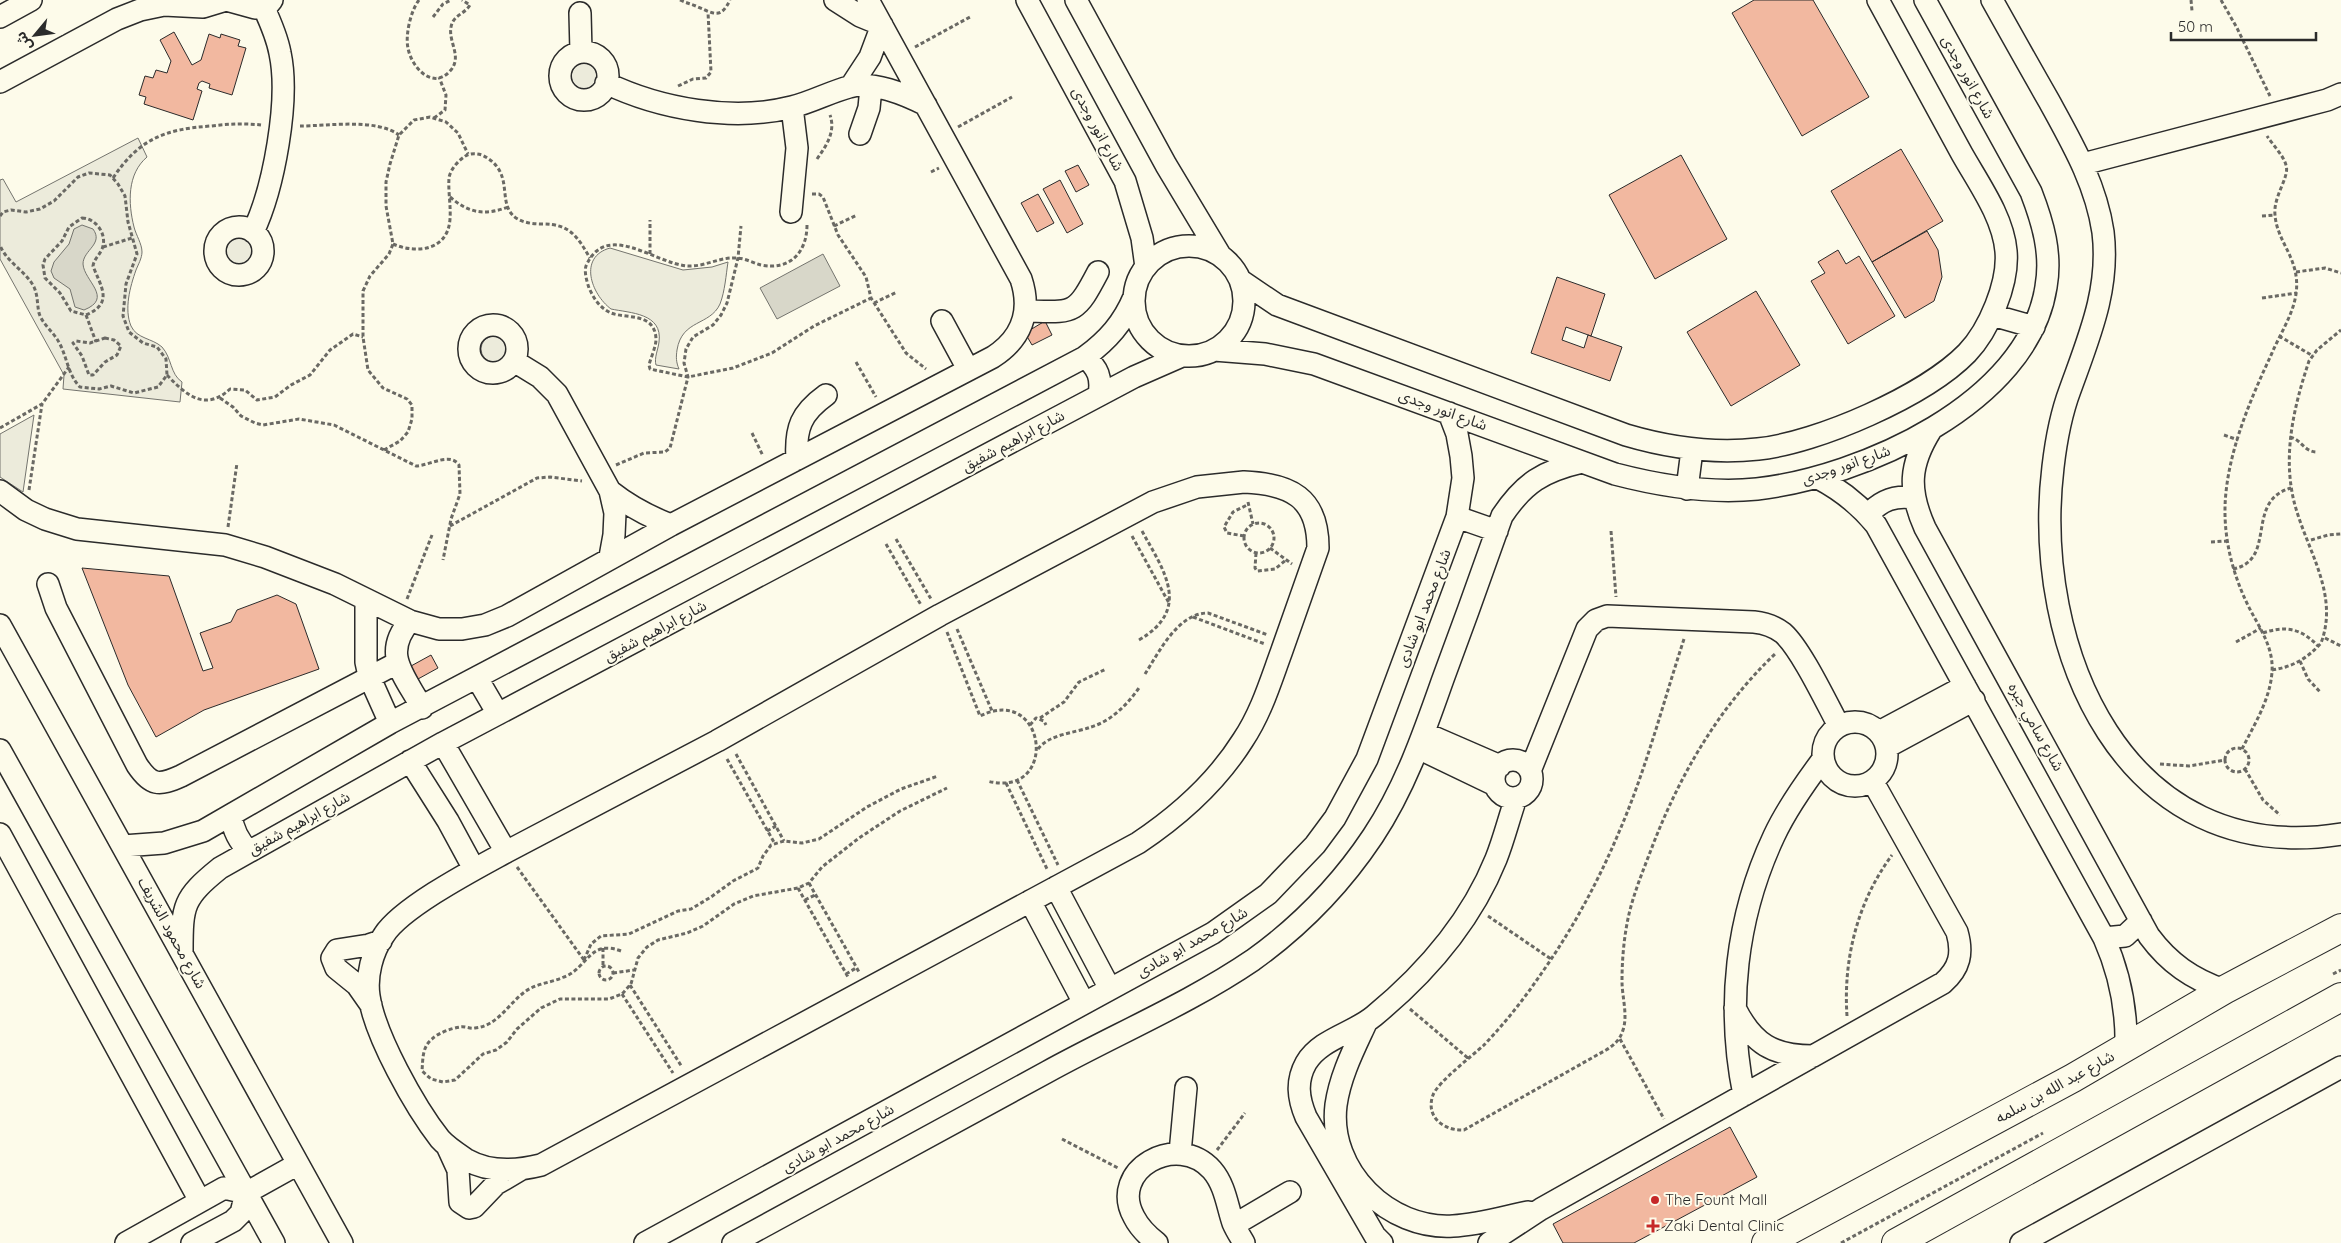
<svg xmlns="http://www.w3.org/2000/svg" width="2341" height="1243" font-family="Quicksand,'Noto Sans Arabic',sans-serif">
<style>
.green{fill:#ecebdb;stroke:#74746e}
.water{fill:#d8d7c9;stroke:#74746e}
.building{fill:#f2b8a0;stroke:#2b2b2b}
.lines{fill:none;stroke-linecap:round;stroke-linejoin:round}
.minor-casing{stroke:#2b2b2b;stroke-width:24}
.major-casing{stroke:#2b2b2b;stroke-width:30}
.path{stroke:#6a6964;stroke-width:3;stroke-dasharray:4 2.5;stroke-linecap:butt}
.minor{stroke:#fdfbea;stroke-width:21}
.major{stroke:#fdfbea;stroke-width:28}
.poi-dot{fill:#c62828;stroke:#fdfbea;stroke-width:2}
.labels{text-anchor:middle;stroke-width:4;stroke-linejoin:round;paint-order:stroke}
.street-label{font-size:15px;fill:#2b2b2b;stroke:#fdfbea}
.poi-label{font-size:15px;fill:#2b2b2b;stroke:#fdfbea;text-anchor:start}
</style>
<rect width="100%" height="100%" fill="#fdfbea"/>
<path class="green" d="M571 76a13 13 0 1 1 26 0a13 13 0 1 1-26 0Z
M138,138L147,157C127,174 128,203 134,227C136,235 142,244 142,252C142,258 138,265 136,270C130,287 124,309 131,326C137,339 152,338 162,347C172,358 170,374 182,382L180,402L63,389L64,375L0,259V180L3,179L16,202Z
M226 251a13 13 0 1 1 26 0a13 13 0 1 1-26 0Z
M610,248L683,270L712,267L728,262C726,275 725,291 720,304C710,326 682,319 677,350C676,357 676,362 679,369L656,365C654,358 658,350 659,342C663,313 630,313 611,309C591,294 578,257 610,248Z
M481 349a13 13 0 1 1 26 0a13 13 0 1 1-26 0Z
M34,415L23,492L0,477V434Z"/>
<path class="water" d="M82,225L93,229C104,244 83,250 83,264C84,281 114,298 84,310L75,307L70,289L54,278L51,271L54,262L69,244L74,229Z
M823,254L840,286L777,319L760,288Z"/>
<path class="building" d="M1754,0H1813L1869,97L1802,136L1732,13Z
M174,32L192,65L201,60L209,34L220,38L221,34L240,40L238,46L246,48L232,95L209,88L210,84L202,81L199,83L197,89L202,91L193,120L144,104L146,97L139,95L145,76L153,78L156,70L167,73L171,61L160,40Z
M1901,149L1943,221L1872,262L1831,191Z
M1681,155L1727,239L1655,279L1609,195Z
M1078,165L1089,185L1076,192L1065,171Z
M1060,180L1083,224L1067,233L1043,189Z
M1038,194L1054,223L1037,232L1021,203Z
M1927,231L1938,250L1942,277L1934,301L1905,318L1872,262Z
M1838,250L1846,264L1859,256L1895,316L1848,344L1811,281L1825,273L1818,262Z
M1557,277L1605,294L1591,336L1566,327L1562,340L1584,348L1588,335L1622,347L1610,381L1531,353Z
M1756,291L1800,365L1731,406L1687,332Z
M1045,321L1052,335L1032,345L1025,333Z
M82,568L169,576L203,671L213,668L200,633L231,622L237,610L277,595L296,604L319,669L204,710L156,737L128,685Z
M431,655L438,668L418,679L411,666Z
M1730,1127L1757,1177L1634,1243H1563L1553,1224Z"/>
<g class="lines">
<defs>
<path id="minor" d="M835,0L860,16L882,25L870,57L851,86
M1027,0L1125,181L1142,238L1146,267
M1076,0L1166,165L1220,255
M1992,0C2011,34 2030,68 2049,101C2072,143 2096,184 2103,232C2110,289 2089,337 2070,390C2061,414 2056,441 2053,467C2031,649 2124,869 2341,834
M580,13L581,52
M0,17L31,0
M560 76a24 24 0 1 1 48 0a24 24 0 1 1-48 0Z
M0,82L117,19L140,10L164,5L203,7L226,0L255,8L268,5L272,0
M606,83C660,109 733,122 792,107C812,102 830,92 849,87C871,80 907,95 926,105
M860,134L869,108L871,87
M2083,164L2327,100L2341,94
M791,212L797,148L792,107
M215 251a24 24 0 1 1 48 0a24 24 0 1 1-48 0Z
M253,232C274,188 290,100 280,53C277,37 270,21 263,6
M1134 301a55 55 0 1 1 110 0a55 55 0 1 1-110 0Z
M1240,280L1277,305L1626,435C1670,448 1712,454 1758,449C1817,443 1925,396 1967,353C1989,330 2009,283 2006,251C2003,217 1979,184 1962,154C1934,103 1906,51 1878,0
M1025,311C1074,312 1075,316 1098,272
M1992,315L2034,327
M942,321L968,369
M469 349a24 24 0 1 1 48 0a24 24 0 1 1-48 0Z
M1214,350L1265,354L1314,364L1615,474C1661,486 1709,494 1757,489C1861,477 2028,404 2046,287C2052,254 2043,223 2031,192L1925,0
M1085,357C1098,368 1102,378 1099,395
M514,361L540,377L557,394L610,491L615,513L614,535L610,557
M1931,430C1909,465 1908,490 1925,528L2149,936C2169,963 2192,979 2224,990
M797,459C795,428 801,413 826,395
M1818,478C1841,490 1859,504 1876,525L2104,938C2120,974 2127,1009 2126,1048
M1244,482C1290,484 1318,497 1318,548C1306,583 1293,618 1281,653C1270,683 1261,713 1243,740C1216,783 1180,815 1138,843L541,1165C517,1171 490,1173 467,1160C458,1154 447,1147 440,1139C415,1107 375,1036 369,996C366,976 372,952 384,935C402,907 475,869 506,852L717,741L940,615L1153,502L1197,487Z
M1687,489L1692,450
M0,491L26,510L45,519L77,529L225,545L265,557L335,584L410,621L439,629H462L485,625L507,616L671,525L993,357C1021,339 1032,312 1021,279L868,0
M610,491C629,506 647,516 671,525
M1868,515C1881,500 1895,495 1914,498
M1457,517L1497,531
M48,584L56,608L137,765C151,786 159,786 181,776L397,663
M366,601V662L369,676L390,723
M410,621C381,654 405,676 422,708
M0,625L342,1243
M477,678L498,714
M1823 754a32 32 0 1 1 64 0a32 32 0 1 1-64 0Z
M1879,732L1965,686
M1424,733L1500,766
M443,743L506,852
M1887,747L1974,700
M1418,748L1495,785
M0,750L274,1243
M1494 779a19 19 0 1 1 38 0a19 19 0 1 1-38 0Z
M410,761L448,821L474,869
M1530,771L1587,629L1596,620L1607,616L1754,622C1764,623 1774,626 1783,633C1801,649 1826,702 1839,726
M231,815C233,830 238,841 249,851
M0,834L200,1201
M123,846L164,843L203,831L390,723L1085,357C1108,340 1123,323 1134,297
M1056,887L1110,989
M1030,901L1084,1003
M2104,938L2125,936L2141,921
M182,952C182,905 183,898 220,868L443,743L1134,377L1182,356
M371,1005L357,985L336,968L332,958L337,950L369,945L381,941
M1735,1008C1753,1044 1773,1056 1813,1056
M1366,1023C1354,1049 1340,1076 1336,1105C1328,1171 1389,1230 1453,1226C1478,1225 1504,1217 1528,1212
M1744,1095C1726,1007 1736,917 1774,836C1787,808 1805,783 1823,759
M447,1146L458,1170L460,1202L469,1208L474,1207L496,1184L520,1170
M1180,1153L1186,1088
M1234,1225L1290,1192
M126,1243L224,1188L246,1193L298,1164
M192,1243L233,1221L241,1213L246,1193
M645,1243L1213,933L1268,894L1315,845L1335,818L1367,759L1457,517L1463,478L1461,456L1457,434L1449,413
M733,1243C837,1186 942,1129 1047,1072C1114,1035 1190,1003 1253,960C1299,927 1341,884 1373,836C1405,788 1424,733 1443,679C1463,625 1483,570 1502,516C1524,483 1543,471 1582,462
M1157,1243C1148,1236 1139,1227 1134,1217C1108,1170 1177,1131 1212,1170C1225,1185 1227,1205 1233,1223C1236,1230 1240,1236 1244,1243
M1382,1243L1375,1236L1306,1117C1298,1098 1296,1081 1306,1063C1320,1039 1354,1033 1374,1016C1425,974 1471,921 1496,859C1504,839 1509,818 1516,798
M1489,1243L1541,1209L1943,983C1960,968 1963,953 1957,932L1873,782
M2021,1243L2341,1067"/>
<path id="major" d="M1766,1243L2073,1078L2224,990L2341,928
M1896,1243L2341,997"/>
</defs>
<use href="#minor" class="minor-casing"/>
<use href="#major" class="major-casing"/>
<path class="path" d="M419,0C411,10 405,35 408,48C411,66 432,91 450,71C463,57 448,42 451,27C453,15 465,14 470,5L462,0
M680,0C686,3 692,4 698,7C714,14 721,19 730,0
M2191,0L2192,11
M2221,0L2237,28L2270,96
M433,17L443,4L451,0
M915,47L970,17
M678,86L693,79L706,78L711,72L708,12
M434,118L445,110L446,95L439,77
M300,126C328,126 376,118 399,135
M958,127L1012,97
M817,159C826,146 836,132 830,115
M931,172L939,168
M113,178C139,139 165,129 211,126C228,124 244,123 261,125
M812,194H819L823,197L838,235L866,277L871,298L906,353L926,369
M450,197C469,213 484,216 508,207
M0,216L3,212L11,210L26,212L40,209L54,201L78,177L89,173L110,175L118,184L125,196L128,222L137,254L126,284L123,316L129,332L143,343L157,347L166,359L167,375L158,387L134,393L111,386L99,389L80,387C67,374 67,354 57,339C51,330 42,323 39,313C37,304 38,296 34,287C25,270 6,262 0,245
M2262,216L2275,215
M82,218C96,218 108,235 102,249C99,256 94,259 93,266C101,287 114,303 86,315L71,311L60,293L45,278L43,265L45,259L62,241L69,227Z
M807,225C807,252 790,271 761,265C753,263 745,258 736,258C719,257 705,267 687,266C654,263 606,220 586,266C584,272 587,282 589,288C594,299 600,308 611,313C626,319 655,312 656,339C656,347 651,357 649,365L650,369L688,377L733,368L772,353L814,326L871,298
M834,226L857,215
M393,244C416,254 448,251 450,219C451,206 448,191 449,178C450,170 458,161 464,157C469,153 476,153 482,155C517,172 495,203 516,218C524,223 533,224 542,224C570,224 577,236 590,258
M103,247L132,238
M650,254V220
M2296,272L2325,268L2341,273
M2262,298L2297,293
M874,303L897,292
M86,315L96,342
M2279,336L2313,356
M105,338L114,340L121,346L117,355L105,362L93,375H89L82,356L73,343L76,341L90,343Z
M856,362L876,397
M167,375C186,395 205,412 230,389L245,390L257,400L275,397L291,385L310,375L330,350L353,334L363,337
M220,398L233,407L241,416L255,423L263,425L299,419L334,425L416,466C431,465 450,452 459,465L460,494L451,519L443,560
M0,428L42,404L69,367
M752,433L763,456
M2224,435L2238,440
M2290,437C2302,440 2304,452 2317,452
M384,450L400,441L408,432L412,419V405L407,399L383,388L368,370L363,337V291L370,276L389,254L393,244L386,206V182L390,164L399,135L414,120L430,117L446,122L458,133L468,154
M616,465L644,453L665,452L670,448L688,377L684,363L686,349L693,337L713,325L721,315L727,303L738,258L741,226
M29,490L42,404
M1248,502L1253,524
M1244 538a15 15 0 1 1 30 0a15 15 0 1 1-30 0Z
M450,526L537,478L550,477L582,481
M228,527L237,463
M1611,531L1616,597
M1132,536L1169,603
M1244,536L1227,533L1224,527L1233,512L1249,504
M896,539L931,599
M2311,540L2328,535L2341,534
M2211,542L2227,541
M886,544L921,605
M1270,548L1292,564
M1256,553L1255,568L1257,571L1275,569L1286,560
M2233,569C2278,560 2244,501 2291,488
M407,599L432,535
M1193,617L1265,644
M957,629L992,711
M947,632L980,716C1047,683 1060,800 987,781
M2263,633C2286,625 2302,629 2318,646
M2325,638L2341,646
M1684,639C1663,703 1646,770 1619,832C1598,882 1572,930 1541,974C1524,999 1505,1023 1484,1045C1472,1056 1438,1082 1433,1095C1425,1117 1444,1131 1464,1130L1606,1050C1614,1045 1620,1040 1623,1030C1628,1015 1622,997 1622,981C1622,959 1624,936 1629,914C1635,889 1645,866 1654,842C1682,771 1720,706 1776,653
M1139,640C1192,609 1164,571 1142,531
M2236,642L2261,628
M2300,661L2308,679L2321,693
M2272,670C2292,667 2307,659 2321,643C2341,590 2301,543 2292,492C2284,448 2295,403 2309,361L2317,350L2341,330
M1145,674C1159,652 1178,613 1208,613L1268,635
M1040,718L1064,702L1079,682L1106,669
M1030,725L1036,718L1044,721L1046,725
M2225 760a12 12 0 1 1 24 0a12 12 0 1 1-24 0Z
M1038,749C1049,734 1075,733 1091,727C1111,721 1127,705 1139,688
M2242,749C2254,725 2270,700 2272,672C2274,644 2256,624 2245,599C2230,566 2222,529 2226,492C2231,444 2252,396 2272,353C2280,334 2293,315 2296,294C2301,259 2277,243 2275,215C2273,196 2290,177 2286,165C2283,155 2273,145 2267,136
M736,754L784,841
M727,759L775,844
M2160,764L2189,766L2225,760
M2245,769L2263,800L2280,815
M1017,780L1058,865
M1006,783L1048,871
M767,831L776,826
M517,867L584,960
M809,883L859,972
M798,888L848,977
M805,900L815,895
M1488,916L1551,959
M603,948V966
M621,951C589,939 588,968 564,977C553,982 541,983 531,988C511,998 500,1026 475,1028C470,1029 465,1026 460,1027C452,1028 438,1033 432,1039C422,1047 423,1059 422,1071L431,1079L443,1082L455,1080L483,1054L496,1050L507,1042L517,1029L541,1008L560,999H609L622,994L631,984L638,958L647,947L658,940L687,933L703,926L734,904L753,896L798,888L809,883L822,867L859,838L900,811L947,788
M584,960L591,944L601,936L629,934L678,911L691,909L711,897L733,881L758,868L763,856L771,845L784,841L802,843L819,839L867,807L901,789L938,776
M599 973a7 7 0 1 1 14 0a7 7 0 1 1-14 0Z
M613,973L634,970
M846,974L856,968
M2333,974L2341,970
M630,985L682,1067
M622,994L673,1073
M1410,1009L1469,1059
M1847,1016C1843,958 1858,901 1892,855
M1620,1039L1664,1119
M1062,1139L1118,1168
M1217,1150L1245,1113
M1841,1243L2043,1133"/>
<use href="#minor" class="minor"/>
<use href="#major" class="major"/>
</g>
<g class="poi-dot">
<circle cx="1655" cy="1200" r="5"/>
<path d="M1650.5 1218.5h5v5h5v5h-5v5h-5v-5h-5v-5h5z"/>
</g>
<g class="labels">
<g class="street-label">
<text transform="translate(1968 77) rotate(61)" y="5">شارع انور وجدى</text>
<text transform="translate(1098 129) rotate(62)" y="5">شارع انور وجدى</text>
<text transform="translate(1443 410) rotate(20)" y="5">شارع انور وجدى</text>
<text transform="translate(1013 441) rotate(-28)" y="5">شارع ابراهيم شفيق</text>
<text transform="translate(1846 465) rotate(-19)" y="5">شارع انور وجدى</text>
<text transform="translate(1424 608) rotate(-69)" y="5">شارع محمد ابو شادى</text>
<text transform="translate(655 631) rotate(-28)" y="5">شارع ابراهيم شفيق</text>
<text transform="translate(2036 727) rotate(61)" y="5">شارع سامي جبره</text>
<text transform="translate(299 823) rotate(-29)" y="5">شارع ابراهيم شفيق</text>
<text transform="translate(172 933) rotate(61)" y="5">شارع محمود الشريف</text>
<text transform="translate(1192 942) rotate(-30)" y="5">شارع محمد ابو شادى</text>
<text transform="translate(2055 1087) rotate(-29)" y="5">شارع عبد الله بن سلمه</text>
<text transform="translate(838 1138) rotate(-29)" y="5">شارع محمد ابو شادى</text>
</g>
<g class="poi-label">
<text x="1665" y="1205">The Fount Mall</text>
<text x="1664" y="1231">Zaki Dental Clinic</text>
</g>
</g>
<g transform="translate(35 35) rotate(241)" stroke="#fdfbea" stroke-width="4" paint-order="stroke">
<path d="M0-4L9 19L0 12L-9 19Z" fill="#2b2b2b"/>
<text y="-8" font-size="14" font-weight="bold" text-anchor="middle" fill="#2b2b2b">ش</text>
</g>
<path d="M2171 32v8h145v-8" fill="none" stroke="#2b2b2b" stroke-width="2.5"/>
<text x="2178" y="32" font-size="15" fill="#2b2b2b" stroke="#fdfbea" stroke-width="4" paint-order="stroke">50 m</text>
</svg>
